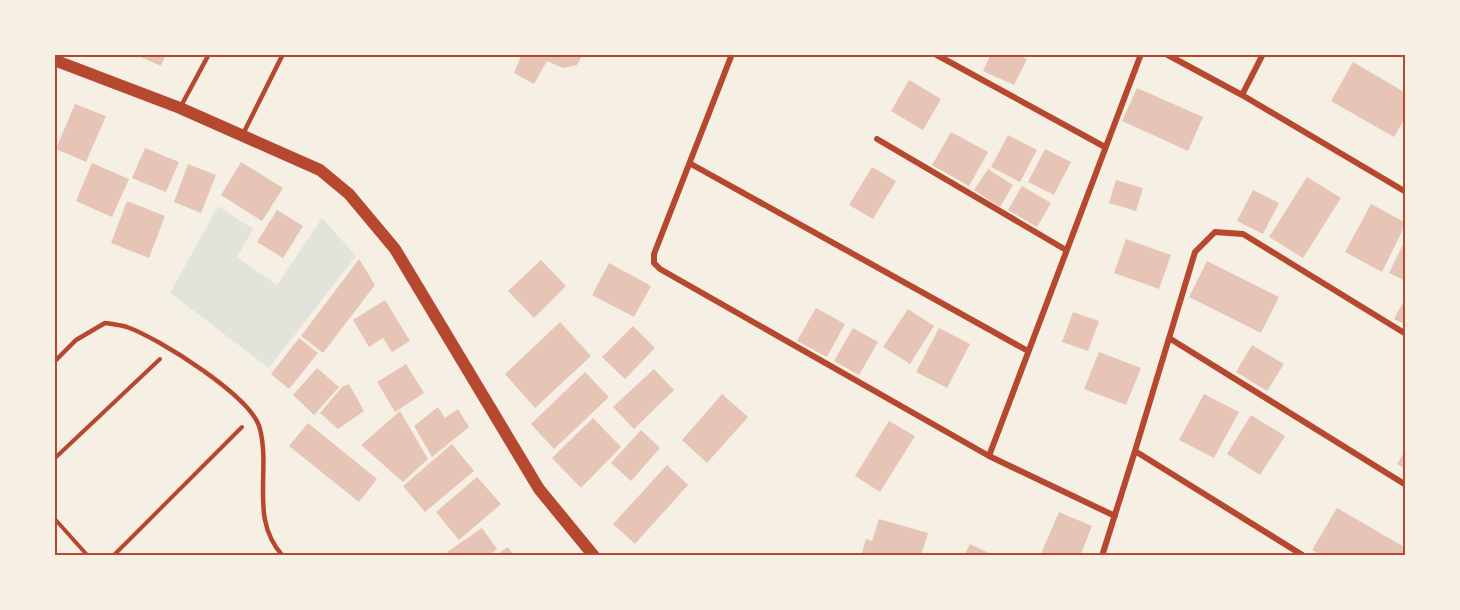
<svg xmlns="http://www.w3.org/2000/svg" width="1460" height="610" font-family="'Fira Sans',sans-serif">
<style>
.green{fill:#e2e4dc}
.building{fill:#e6c5b7}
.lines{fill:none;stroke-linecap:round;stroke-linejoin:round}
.path{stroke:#b5482f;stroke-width:4}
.service{stroke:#b5482f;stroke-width:4.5}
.minor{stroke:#b5482f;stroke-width:6}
.secondary{stroke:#b5482f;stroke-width:12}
.neatline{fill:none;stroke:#b5482f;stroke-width:2}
</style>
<rect width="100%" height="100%" fill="#f6efe4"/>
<path class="green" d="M218,206L253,229L237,257L277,285L322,218L356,256L269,368L170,293Z"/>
<path class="building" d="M134,54H166L161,66Z
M522,54H583L577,65L563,68L547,61L534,84L514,73Z
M991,54H1016L1027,59L1014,85L983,71Z
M1353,62L1406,93V116L1394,137L1331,101Z
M909,80L941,99L923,130L891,111Z
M1137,88L1203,117L1188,151L1122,121Z
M75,104L106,116L86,162L56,149Z
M951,132L988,152L969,186L932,165Z
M1008,135L1037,150L1020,182L991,167Z
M145,148L179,162L166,192L132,178Z
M1045,149L1071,162L1054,195L1028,182Z
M241,162L283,188L262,221L221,195Z
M92,163L129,179L112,217L76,201Z
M188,164L216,175L201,213L174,202Z
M872,167L896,181L873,219L849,205Z
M988,169L1013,185L1000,207L974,190Z
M1307,177L1341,198L1303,258L1269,237Z
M1116,180L1143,188L1136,211L1109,203Z
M1022,186L1051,203L1037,227L1008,210Z
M1253,190L1279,203L1263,234L1237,221Z
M127,201L165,216L149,258L111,243Z
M1371,204L1406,223L1382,272L1345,252Z
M277,210L303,226L283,258L257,242Z
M1406,238V281L1389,273Z
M1126,239L1171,255L1159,289L1114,273Z
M359,259L375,285L323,353L301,336Z
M541,260L566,286L534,318L508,291Z
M1207,261L1279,297L1261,333L1189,297Z
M609,263L651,286L634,317L592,295Z
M1406,297V325L1394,319Z
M385,300L410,341L392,352L383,338L369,347L353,320Z
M816,308L845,324L827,357L797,341Z
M908,309L934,326L910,364L883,347Z
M1073,312L1099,321L1088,351L1062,342Z
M560,322L591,356L535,408L505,374Z
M633,326L655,348L625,379L602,357Z
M853,328L878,342L859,375L834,361Z
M939,328L970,344L947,388L916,372Z
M299,338L318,353L289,389L271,374Z
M1252,345L1284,364L1267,391L1236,372Z
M1099,352L1141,368L1126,405L1084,389Z
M406,364L424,393L395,412L377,382Z
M317,368L339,387L314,415L293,395Z
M654,369L674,390L634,429L613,407Z
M585,372L609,397L554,449L531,424Z
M349,384L364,411L338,429L320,413L342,387Z
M722,394L748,417L707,463L682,440Z
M1204,394L1239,412L1214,458L1179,440Z
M438,407L445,418L458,409L469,427L432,457L414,426Z
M400,411L428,459L403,482L361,445Z
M1251,415L1285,436L1260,475L1227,454Z
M593,418L621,447L581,488L552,458Z
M889,421L915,436L880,492L855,476Z
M308,423L377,479L359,502L289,446Z
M641,430L660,448L631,481L611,463Z
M452,444L474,471L425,512L403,486Z
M1406,449V469L1397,464Z
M667,465L688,485L635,544L613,524Z
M477,477L501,504L459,540L436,512Z
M1337,508L1406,548V556H1323L1312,550Z
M1059,512L1092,526L1080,556H1040Z
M879,519L928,533L921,556H861L866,539L872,541Z
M482,528L497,549L488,556H450L447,552Z
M970,544L995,556H964Z
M508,547L514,556H495Z"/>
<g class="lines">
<path class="path" d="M54,459L160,359
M54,518L88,556
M113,556L242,427"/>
<path class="service" d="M180,108L209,54
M243,134L283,54
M54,362L76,340L105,323C112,324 120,325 127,327C158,338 253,397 260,429C271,473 249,519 283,556"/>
<path class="minor" d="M732,54L654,254V263L660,269L989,456L1115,516
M935,54L1105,147
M1166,54L1242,95L1406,192
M1242,95L1263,54
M877,139L1066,250
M691,164L1028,351
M1169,338L1406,485
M989,456L1141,54
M1102,556L1135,451
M1304,556L1135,451L1195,252L1215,232L1243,234L1406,334"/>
<path class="secondary" d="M54,60L180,108L320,170L349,194L395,249L539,489L594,556"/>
</g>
<rect width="1460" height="610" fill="none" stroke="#f6efe4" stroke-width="111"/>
<rect x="56" y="56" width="1348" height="498" class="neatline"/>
</svg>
